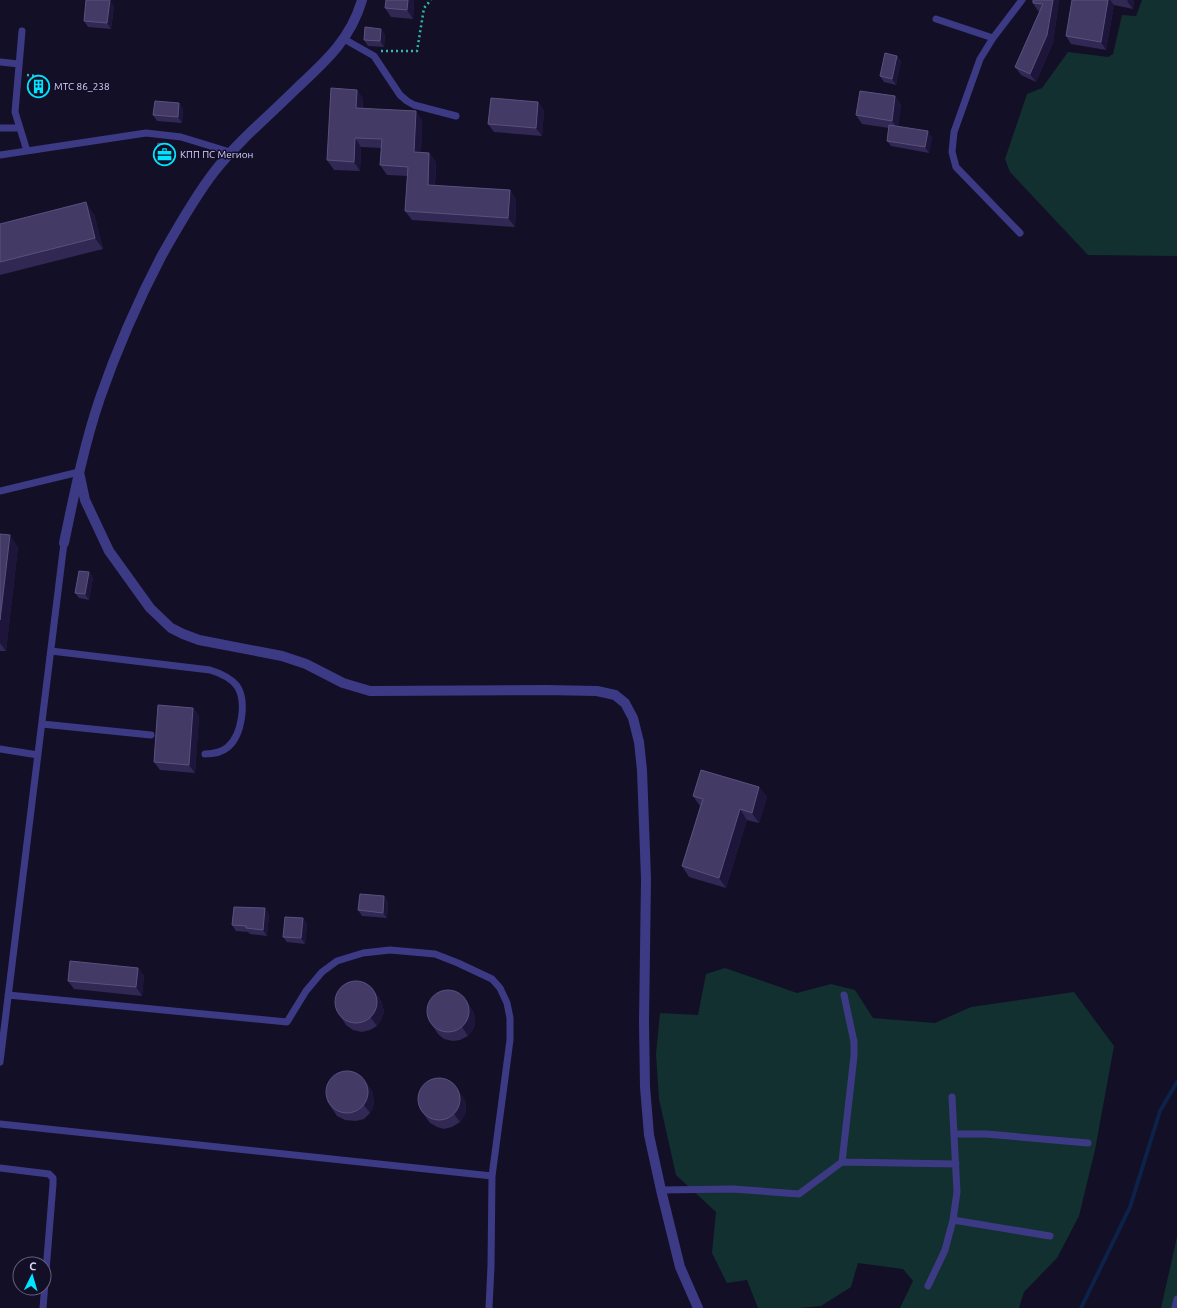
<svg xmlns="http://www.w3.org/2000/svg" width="1177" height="1308" font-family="Ubuntu,sans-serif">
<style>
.green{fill:#12302f}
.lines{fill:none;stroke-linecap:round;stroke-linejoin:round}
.stream{stroke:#0c2248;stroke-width:4}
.path{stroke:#2fb8b0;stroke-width:2.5;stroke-dasharray:2 3;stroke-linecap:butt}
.lane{stroke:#3d3a85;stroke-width:7}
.street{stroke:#3d3a85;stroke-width:10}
.wall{fill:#312854}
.shaded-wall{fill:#1d163a}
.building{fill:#433a66;stroke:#5a527e}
.labels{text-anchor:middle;stroke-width:3;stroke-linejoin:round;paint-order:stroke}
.poi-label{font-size:10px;fill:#d9d4ff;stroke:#130f26;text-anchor:start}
</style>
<rect width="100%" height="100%" fill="#130f26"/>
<path class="green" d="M1142,0H1177V256L1088,255L1010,172L1005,159L1027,94L1042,88L1068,52L1108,57L1113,54L1122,15L1136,16Z
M725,968L797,993L831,984L855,990L873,1018L935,1023L971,1007L1074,992L1114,1046L1095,1150L1079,1216L1057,1258L1024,1292L1019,1308H900L913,1281L903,1269L858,1263L851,1287L821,1306L799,1308H758L747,1280L727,1283L712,1253L716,1212L676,1175L659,1099L656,1054L660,1013L698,1015L706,974Z
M1177,1237V1308H1161Z"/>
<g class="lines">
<path class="stream" d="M1081,1308L1130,1207L1160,1111L1177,1082"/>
<path class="path" d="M381,51H417L424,8L431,0
M27,75L38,76L39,82"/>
<path class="lane" d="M936,19L993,38
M22,31L15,112L27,151
M344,39L374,56L400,95L407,101L414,105L456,116
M0,62L19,64
M0,128H20
M0,155L146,133L181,137L230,152
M1020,233L956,167L952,152L954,132L980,59L993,38L1022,0
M0,491L79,472
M51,651L210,670C220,673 230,677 237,686C247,701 242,735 228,747C221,753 213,754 205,754
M42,724L151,735
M0,749L38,755
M8,995L287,1022L306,991L322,972L337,961L363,953L390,950L435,954L458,963L492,979L500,988L507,1003L510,1018V1040L492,1176L491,1266L489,1308
M0,1062L64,543
M0,1124L492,1176
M955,1134H986L1088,1143
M842,1162L854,1056V1042L844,995
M0,1168L49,1174L53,1178V1184L43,1308
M661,1190L733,1189L799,1194L842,1162L956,1164
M953,1220L1050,1236
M928,1286L945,1250L953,1220L957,1192L952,1097
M1175,1308L1177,1299"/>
<path class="street" d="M79,472L85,500L109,551L150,608L171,628L183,634L199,640L282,656L306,664L343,683L370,691L546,690L597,691L615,695L625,703L633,718L639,742L642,770L646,879L644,1023L645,1087L649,1135L661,1190L680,1267L698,1308
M64,543C74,495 84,445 100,398C117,349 138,301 162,255C178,227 194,198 214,172C239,140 271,114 299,86C327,60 351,38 362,0"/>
</g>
<path class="wall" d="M414,0L413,19L391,17L385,8Z
M1033,0H1059L1053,43L1036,82L1021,75L1015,67L1040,11H1038L1033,3Z
M1072,0H1134L1133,9L1114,5L1106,50L1071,44L1066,36Z
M114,6L111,29L88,27L84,21Z
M385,34L384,47L368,46L364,40Z
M897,56L901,61L896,85L884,82L880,76Z
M357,90L363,99V108L422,120L421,152L429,153L436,162L435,185L510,190L516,200L515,227L412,220L405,211L408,176L387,175L380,165L381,148L361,147L360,171L334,170L327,160Z
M895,96L901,105L898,126L932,137L929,153L891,146L887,141L889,128L862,124L856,115Z
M538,102L544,111L542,136L494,132L488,124Z
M179,103L183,109L182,123L157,121L153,115Z
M170,146L172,149L169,162L157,160L155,157Z
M94,214L103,249L0,275V224Z
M0,534L18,547L6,651H0Z
M89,572L93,578L89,600L79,598L75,593Z
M193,708L199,716L195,773L160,770L154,762Z
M759,787L767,797L759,823L747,820L726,888L689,877L682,866L700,806L693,796Z
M384,896L388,902L387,918L362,916L358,910Z
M269,914L267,936L250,934L248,932L236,931L232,925Z
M303,918L307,924L305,944L287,942L283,937Z
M138,968L144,976L142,996L74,989L68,981Z
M378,996L382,1003L384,1012L381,1020L377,1026L370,1030L362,1032L353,1030L346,1025L340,1016Z
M464,997L474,1013L475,1020L474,1028L468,1036L460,1040L453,1041L444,1039L438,1034L432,1025Z
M361,1076L372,1091L374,1101L373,1107L370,1113L364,1119L356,1121L345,1120L337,1116L327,1101Z
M465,1100L466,1108L465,1114L460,1122L452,1127L444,1129L437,1127L430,1123L420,1109Z"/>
<path class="shaded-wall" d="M110,0L114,6L111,29L107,23Z
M408,0H414L413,19L407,10Z
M1053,0H1059L1053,43L1036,82L1030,74Z
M1108,0H1110L1114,5L1106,50L1101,42Z
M1128,0H1134L1133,9L1127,1Z
M381,29L385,34L384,47L380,41Z
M897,56L901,61L896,85L892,79Z
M357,90L363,99L362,117L356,108Z
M895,96L901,105L898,129L892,121Z
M538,102L544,111L542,136L536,128Z
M179,103L183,109L182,123L178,117Z
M416,111L422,120L421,161L414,152Z
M928,131L932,137L929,153L925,147Z
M355,138L361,147L360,171L354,162Z
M170,146L172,149L169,162L167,159Z
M429,153L436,162L434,194L428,185Z
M510,190L516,200L515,227L508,218Z
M86,202L94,214L103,249L95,238Z
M10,535L18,547L6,651L0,643V620Z
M89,572L93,578L89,600L85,594Z
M193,708L199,716L195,773L189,765Z
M759,787L767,797L759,823L752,813Z
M740,809L747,820L726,888L719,878Z
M384,896L388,902L387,918L383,913Z
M265,908L269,914L267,936L263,930Z
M303,918L307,924L305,944L301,938Z
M138,968L144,976L142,996L136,987Z
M372,987L382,1003L384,1012L381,1020L377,1026L371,1018Z
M464,997L474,1013L475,1020L474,1028L468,1036L462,1027Z
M366,1083L372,1091L374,1101L373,1107L370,1113L364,1105Z
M459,1091L465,1100L466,1108L465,1114L460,1122L454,1114Z"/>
<path class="building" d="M86,0H110L107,23L84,21Z
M386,0H408L407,10L385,8Z
M1033,0H1053L1047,35L1030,74L1015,67L1043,4L1033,3Z
M1072,0H1108L1101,42L1066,36Z
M365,27L381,29L380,41L364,40Z
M885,53L897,56L892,79L880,76Z
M331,88L357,90L356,108L416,111L414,152L429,153L428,185L510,190L508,218L405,211L408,167L380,165L382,139L355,138L354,162L327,160Z
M860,91L895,96L892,121L856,115Z
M491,98L538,102L536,128L488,124Z
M155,101L179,103L178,117L153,115Z
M889,125L928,131L925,147L887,141Z
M158,143L170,146L167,159L155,157Z
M86,202L95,238L0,262V224Z
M0,534L10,535L0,620Z
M79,571L89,572L85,594L75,593Z
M158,705L193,708L189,765L154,762Z
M701,770L759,787L752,813L740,809L719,878L682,866L703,799L693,796Z
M360,894L384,896L383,913L358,910Z
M234,907L265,908L263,930L246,928V926L232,925Z
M285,917L303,918L301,938L283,937Z
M70,961L138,968L136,987L68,981Z
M335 1002a21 21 0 1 1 42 0a21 21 0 1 1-42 0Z
M427 1011a21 21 0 1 1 42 0a21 21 0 1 1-42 0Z
M326 1092a21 21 0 1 1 42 0a21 21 0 1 1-42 0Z
M418 1099a21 21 0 1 1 42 0a21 21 0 1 1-42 0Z"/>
<defs>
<symbol id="building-ring" viewBox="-11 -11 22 22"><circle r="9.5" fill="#130f26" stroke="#00e5ff" stroke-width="1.5"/><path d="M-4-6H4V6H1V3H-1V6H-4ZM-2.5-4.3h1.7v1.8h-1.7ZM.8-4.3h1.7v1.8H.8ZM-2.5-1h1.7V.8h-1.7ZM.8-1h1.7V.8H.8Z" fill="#00e5ff"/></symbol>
<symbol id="office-ring" viewBox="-11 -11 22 22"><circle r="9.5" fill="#130f26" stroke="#00e5ff" stroke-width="1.5"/><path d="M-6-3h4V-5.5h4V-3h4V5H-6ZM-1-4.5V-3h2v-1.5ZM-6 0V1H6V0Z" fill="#00e5ff"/></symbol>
</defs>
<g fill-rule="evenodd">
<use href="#building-ring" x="26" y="74" width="25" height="25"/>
<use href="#office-ring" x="152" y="142" width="25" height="25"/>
</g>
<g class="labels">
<g class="poi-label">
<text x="54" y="90">МТС 86_238</text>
<text x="180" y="158">КПП ПС Мегион</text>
</g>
</g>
<g transform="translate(32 1276) rotate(5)"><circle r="19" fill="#130f26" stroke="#625e7d"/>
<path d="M0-3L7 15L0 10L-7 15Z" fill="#00e5ff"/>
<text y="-6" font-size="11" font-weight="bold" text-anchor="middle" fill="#d9d4ff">С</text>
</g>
</svg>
